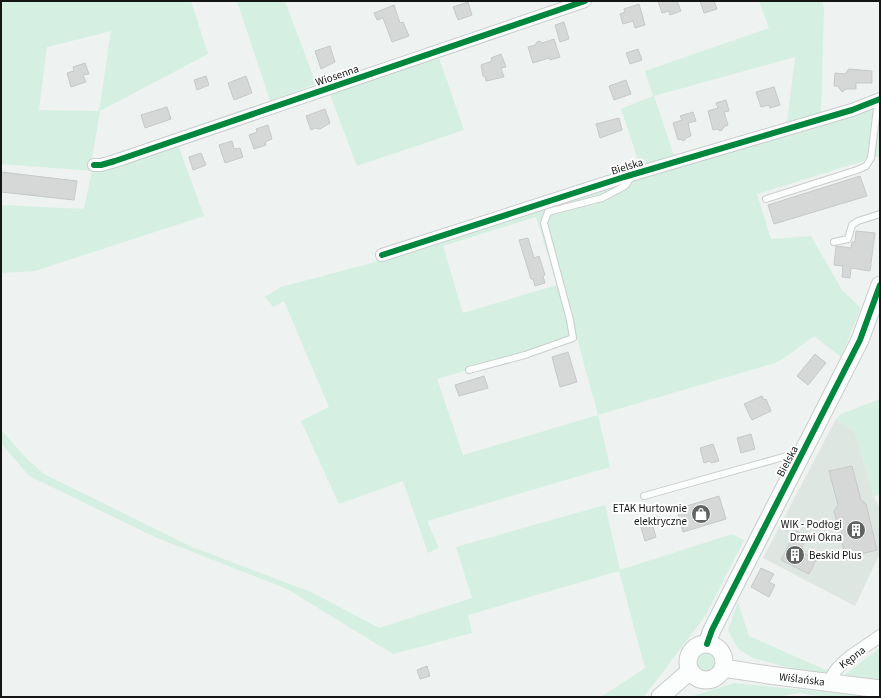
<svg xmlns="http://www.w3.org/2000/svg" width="881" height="698" font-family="'Source Sans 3',sans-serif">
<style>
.built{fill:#dee6e1}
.green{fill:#d5f0e2;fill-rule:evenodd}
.building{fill:#d5d8d7;stroke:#c6c9c8}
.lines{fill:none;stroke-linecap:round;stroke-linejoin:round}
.lane-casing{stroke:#cacdcb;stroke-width:8}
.street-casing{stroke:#cacdcb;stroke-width:14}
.secondary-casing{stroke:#cacdcb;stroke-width:19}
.lane{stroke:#fcfdfd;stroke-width:6}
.street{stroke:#fcfdfd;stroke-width:12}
.secondary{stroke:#fcfdfd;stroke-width:17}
.cycleway-casing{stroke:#fff;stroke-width:8}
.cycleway{stroke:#00873e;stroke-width:6}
.labels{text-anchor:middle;stroke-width:4;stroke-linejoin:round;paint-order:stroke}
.street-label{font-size:11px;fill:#141615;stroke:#fff}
.poi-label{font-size:11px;fill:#141615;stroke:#fff;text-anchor:end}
</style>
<rect width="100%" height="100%" fill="#eef2f0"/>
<path class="built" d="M836,419L855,432L874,497L880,509V553L855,606L763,558Z"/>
<path class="green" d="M1,1H191L208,54L100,111L91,165L92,171L177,142L204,216L35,271L1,273V205L84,209L92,171L1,164ZM111,31L99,111L39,110L47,47Z
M237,1H285L316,84L270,101Z
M759,1H822L824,9L821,114L787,122L795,57L654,96L674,156L640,166L621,109L653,96L645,71L769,28Z
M438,55L464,130L357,166L329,92Z
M880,105V156L757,194L771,239L811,236L842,290L861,308L841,357L814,336L783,359L775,363L598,415L610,467L427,521L439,548L428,553L403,481L339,504L301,421L329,407L284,301L273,307L265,297L281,287L368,264L544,205L620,182L622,184L646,175ZM536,217L557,285L463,313L443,246ZM577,338L598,415L463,455L437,379Z
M880,399V494L874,497L855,432L836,419L841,414Z
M1,430L28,460L44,474L192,547L311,592L379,628L472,598L456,547L605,505L620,570L732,534L744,540L706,615L644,697H601L645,668L619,571L468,615L472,633L393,654L287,589L157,538L29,476L1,443Z
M738,602L749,636L828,671L822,677L753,658L738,649L728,630Z
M880,647V683L840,678L877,650Z
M696 662a10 10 0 1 1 20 0a10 10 0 1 1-20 0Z
M734,683L872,697H826L799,693L776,697H690Z"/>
<path class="building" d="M658,1H677L681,11L670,15L669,11L662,13Z
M700,1H714L717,9L704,13Z
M468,2L472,15L458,20L453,7Z
M639,4L645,25L635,28L633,21L623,24L620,14L625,12L624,9Z
M394,5L400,23L403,22L409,36L392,42L383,18L377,20L374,13Z
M564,22L569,39L560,42L555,25Z
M554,39L560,57L550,60L549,58L533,63L528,47L535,45L537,42L540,41L542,43Z
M330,46L335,62L321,69L315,51Z
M638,49L642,60L630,64L626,53Z
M501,54L506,67L501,68L504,77L486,81L485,77L483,76L481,65L492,61L491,58Z
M85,63L89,74L83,75L86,82L71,87L67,73L74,71L73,67Z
M849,69L872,71V83H856V89H846L842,92L838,86H834L835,73L845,74Z
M206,76L209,85L197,90L194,80Z
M246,76L252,93L234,100L228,83Z
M626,80L631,94L614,100L609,86Z
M774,87L780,105L770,108L769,105L761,107L756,92Z
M726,100L729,111L724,112L728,125L724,127L721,131L717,129L713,130L708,111L718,108L716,103Z
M167,107L171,119L145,128L141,115Z
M325,109L330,123L320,129L315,128L311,130L306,116Z
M693,112L696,121L688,123L691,136L686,138L684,141L680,139L678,140L673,123L682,120L680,116Z
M619,118L622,130L600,138L596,124Z
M268,125L272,139L265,142L266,145L254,149L249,135L257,132L256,129Z
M232,141L234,149L240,148L243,157L225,163L219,145Z
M201,153L206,165L193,170L189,157Z
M1,172L77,181L74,200L1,192Z
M860,176L867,196L774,224L768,205Z
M856,231L875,233L870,271L851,268L850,278L842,277L843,266L834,265L836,246L851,248L852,242H855Z
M528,238L534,258L539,256L545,275L543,276L545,283L535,286L533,279H531L519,240Z
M568,352L577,382L560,387L552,357Z
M815,354L826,363L808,385L797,376Z
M484,376L488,388L459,396L455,385Z
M762,396L764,400L766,399L771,411L752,420L744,404Z
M751,434L755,449L741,453L737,438Z
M713,444L719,461L711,463L710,461L704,463L700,448Z
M852,466L861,500L866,504L877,550L846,558L834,511L838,505L829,471Z
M719,496L726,519L683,532L677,509Z
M657,516L659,525L653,527L656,537L645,541L639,521Z
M796,531L807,537L800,551L816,560L809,574L781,560Z
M761,568L774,574L769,582L775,585L769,597L751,587Z
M427,666L430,676L420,679L417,670Z"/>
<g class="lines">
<defs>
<path id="lane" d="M766,199L857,170L866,166L871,158L878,100
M834,242L848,239L852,225L858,221L880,214
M469,370L525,355L573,338L570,320L544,223L548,212L602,198L625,186L632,176
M644,496L787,456L796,461"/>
<path id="street" d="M94,165H101L115,161L585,1
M382,255L624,177L852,110L880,99
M830,683C833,663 865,648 880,636"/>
<path id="secondary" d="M688 662a18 18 0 1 1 36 0a18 18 0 1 1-36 0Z
M707,644L712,630L860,340L880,285
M723,668L769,675L880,689
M660,697L690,671"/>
</defs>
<use href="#lane" class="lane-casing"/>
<use href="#street" class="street-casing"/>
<use href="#secondary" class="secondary-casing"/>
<use href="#lane" class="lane"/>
<use href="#street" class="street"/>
<use href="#secondary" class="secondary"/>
<defs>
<path id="cycleway" d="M94,165H101L115,161L585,1
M382,255L624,177L852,110L880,99
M707,644L712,630L860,340L880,285"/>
</defs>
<use href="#cycleway" class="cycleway-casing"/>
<use href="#cycleway" class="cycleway"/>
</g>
<defs>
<symbol id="shop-disc" viewBox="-11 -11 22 22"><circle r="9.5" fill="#606362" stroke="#fff"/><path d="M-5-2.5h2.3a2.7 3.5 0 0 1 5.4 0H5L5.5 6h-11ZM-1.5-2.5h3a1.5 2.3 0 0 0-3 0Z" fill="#fff"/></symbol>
<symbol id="building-disc" viewBox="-11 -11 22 22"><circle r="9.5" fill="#606362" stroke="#fff"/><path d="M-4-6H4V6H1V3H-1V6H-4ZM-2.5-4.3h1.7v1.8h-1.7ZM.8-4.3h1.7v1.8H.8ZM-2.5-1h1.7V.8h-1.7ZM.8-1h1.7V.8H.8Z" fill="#fff"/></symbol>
</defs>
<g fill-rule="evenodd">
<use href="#shop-disc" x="690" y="503" width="22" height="22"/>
<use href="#building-disc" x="845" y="519" width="22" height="22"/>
<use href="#building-disc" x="784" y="544" width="22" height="22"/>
</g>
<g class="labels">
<g class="street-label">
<text transform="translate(337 75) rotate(-19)" y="4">Wiosenna</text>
<text transform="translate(627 166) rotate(-17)" y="4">Bielska</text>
<text transform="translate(787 461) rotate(-62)" y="4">Bielska</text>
<text transform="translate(852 657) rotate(-37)" y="4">Kępna</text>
<text transform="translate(802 679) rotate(7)" y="4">Wiślańska</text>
</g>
<g class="poi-label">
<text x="687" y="512">ETAK Hurtownie<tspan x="687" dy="13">elektryczne</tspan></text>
<text x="842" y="528">WIK - Podłogi<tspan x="842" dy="13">Drzwi Okna</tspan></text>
<text x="809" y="559" text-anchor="start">Beskid Plus</text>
</g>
</g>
<rect width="881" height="698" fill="none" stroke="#141615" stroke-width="4"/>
</svg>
